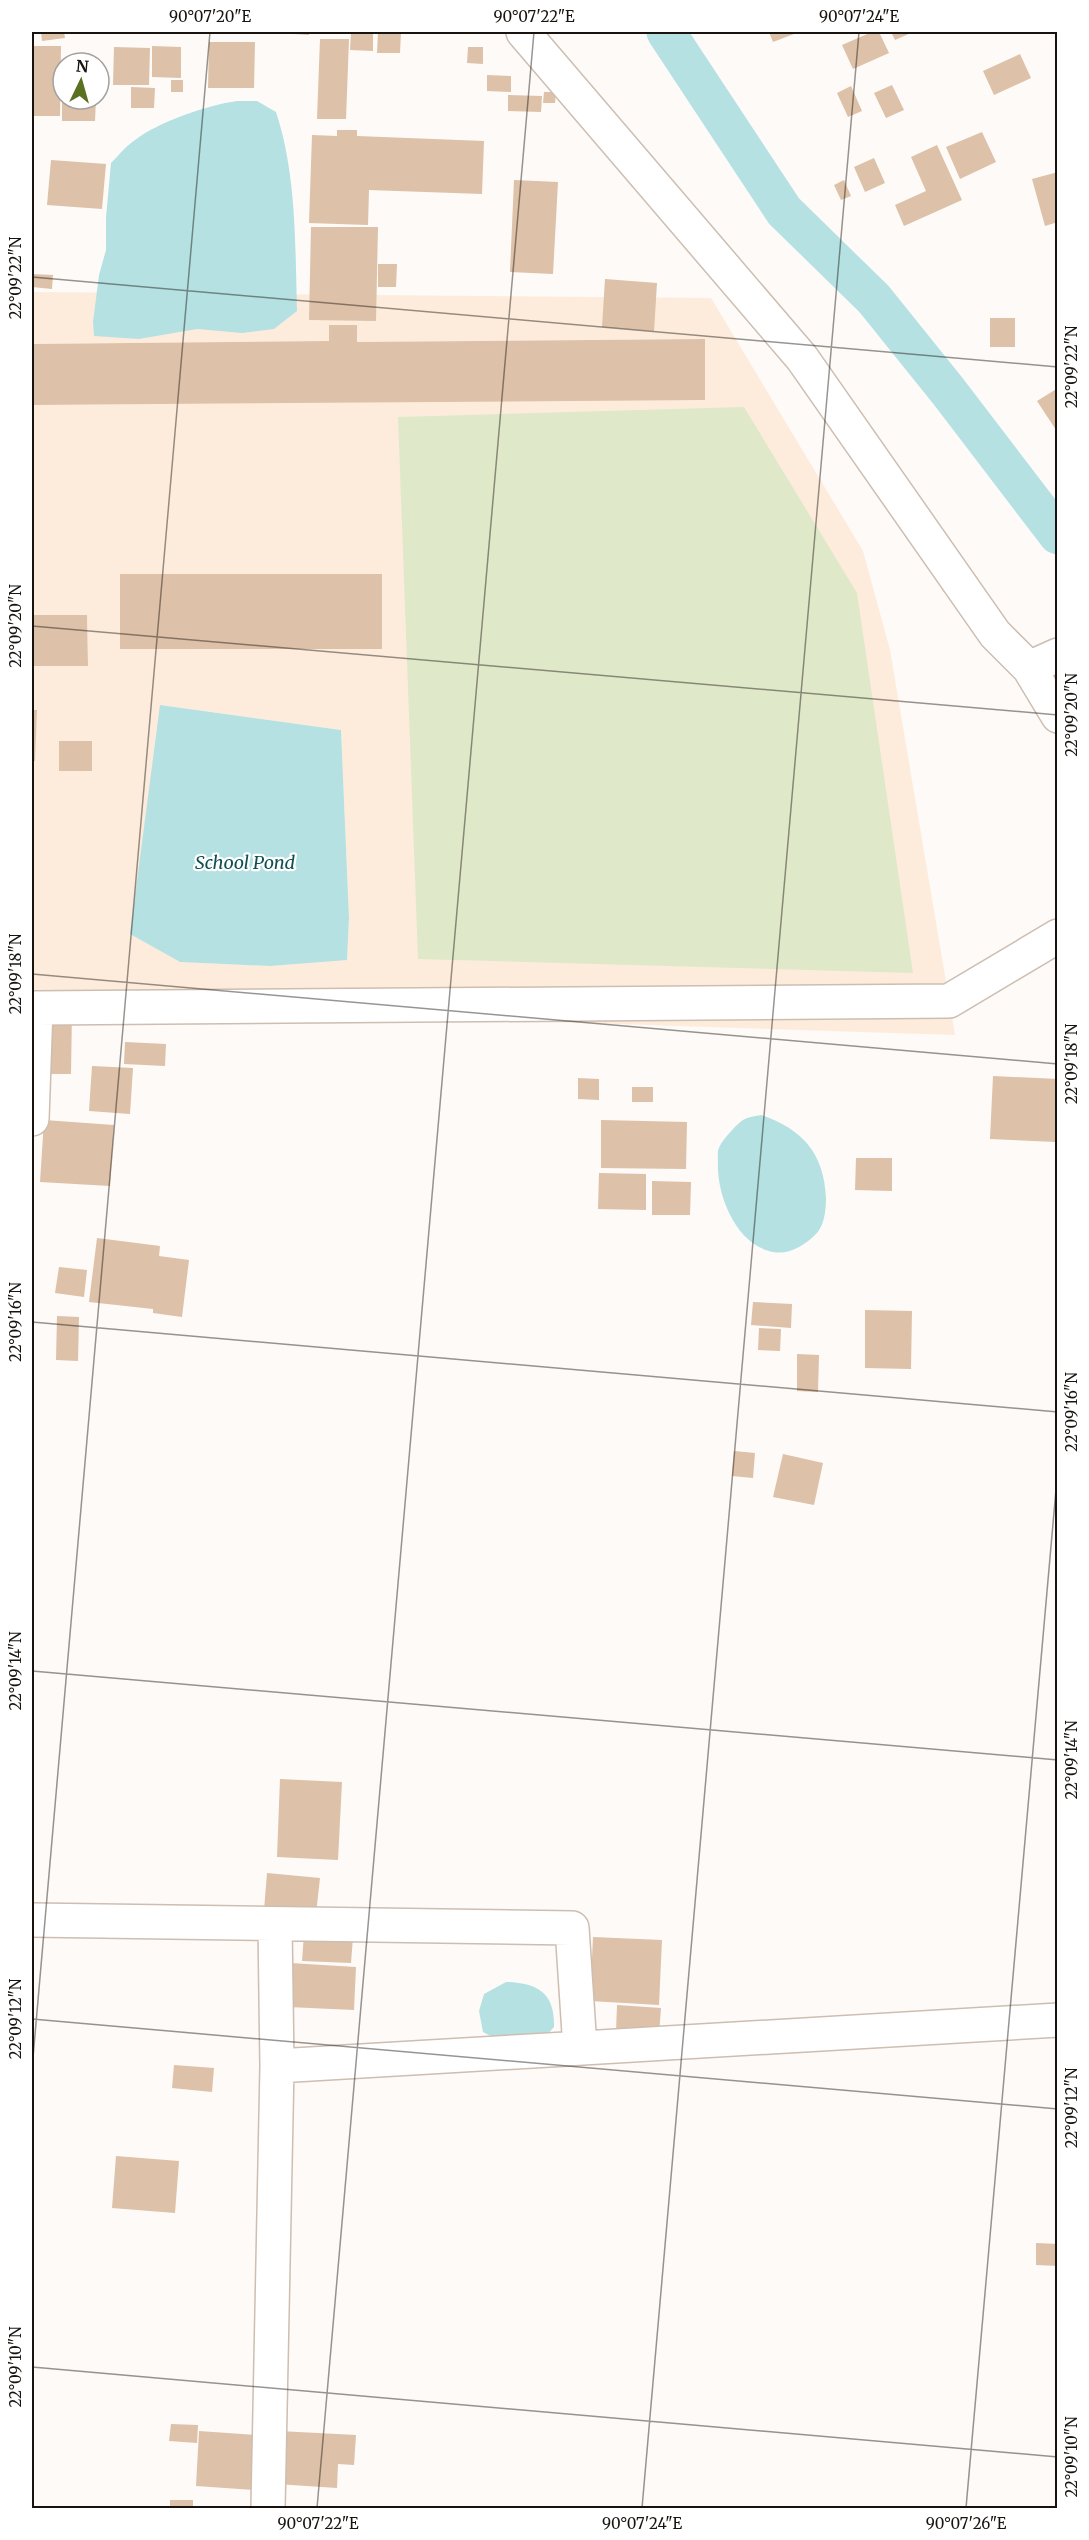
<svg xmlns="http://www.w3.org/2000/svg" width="1089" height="2540" font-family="Merriweather,serif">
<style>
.built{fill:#fdecdc;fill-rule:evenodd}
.green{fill:#e0e8ca}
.water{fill:#b5e1e3}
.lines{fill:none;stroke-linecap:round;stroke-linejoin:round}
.canal{stroke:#b5e1e3;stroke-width:39}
.building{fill:#ddc1a8}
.minor-casing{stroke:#cdbeb1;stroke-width:36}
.minor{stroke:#fff;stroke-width:33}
.ticks{fill:none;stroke:#18130e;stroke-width:1.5;stroke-opacity:0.45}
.labels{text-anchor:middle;stroke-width:4.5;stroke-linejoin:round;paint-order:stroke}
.water-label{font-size:18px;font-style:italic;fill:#0f4f52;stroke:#fff}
.neatline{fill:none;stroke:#18130e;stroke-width:2}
.ticks-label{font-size:15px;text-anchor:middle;fill:#18130e}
</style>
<rect width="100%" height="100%" fill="#fdfaf7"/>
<path class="built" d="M32,292L711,298L863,551L890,650L955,1035L433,1018L32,999V761H35L37,710H32V666H88L87,615H32V405L705,399L704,339L357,342V325H329V341L32,344ZM381,574V649H120V574ZM161,705L341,730L349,918L347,959L270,966L180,962L130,934ZM59,741H92V771H59Z"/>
<path class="green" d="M744,407L857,593L913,973L418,959L398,417Z"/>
<path class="water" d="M237,101H257L276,112C297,176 295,245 297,311L274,329L242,333L197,329L139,339L94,336L93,322L99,275L106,250V217L111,163C119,155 126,146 135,140C158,122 208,105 237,101Z
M160,705L341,730L349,918L347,960L270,966L180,962L130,934Z
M761,1115C802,1129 824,1153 826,1198C826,1211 824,1228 814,1236C803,1246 789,1255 773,1252C736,1245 716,1194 718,1161C718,1158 717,1151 719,1148C722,1140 736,1125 743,1120C748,1117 756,1116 761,1115Z
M506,1982C538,1983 555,1993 554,2027L544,2038L500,2041L483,2032L479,2011L484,1994Z"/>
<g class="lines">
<path class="canal" d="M666,32L784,211L874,299L948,391L1058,535"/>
</g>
<path class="building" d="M41,32H64L65,38L42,41Z
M278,32H309V35L278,33Z
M378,32H401L400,53H377Z
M769,32H799L773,42Z
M872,32H879L889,53L853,69L842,45Z
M891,32H913L895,40Z
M351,33H373V51L350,50Z
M320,39H349L346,119H317Z
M209,42H255L254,88H208Z
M32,46H61L60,116H32Z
M152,46L181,47V78L152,77Z
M114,47L150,48L149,85H113Z
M468,47H483V64L467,63Z
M1020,54L1031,78L994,95L983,71Z
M487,75L511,76V92L487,91Z
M171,80H183V92H171Z
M892,85L904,110L886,118L874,93Z
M851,86L862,111L848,117L837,93Z
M131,87L155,88L154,108H131Z
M544,92H556L555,103H543Z
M508,95L542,96L541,112L508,111Z
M62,99H96L95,121H62Z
M337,130H357V136L484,141L482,194L369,190L368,225L309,223L312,135L337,136Z
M982,132L996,162L960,179L946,147Z
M937,145L962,200L904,226L895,205L926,191L911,157Z
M874,158L885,183L865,192L854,167Z
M51,160L106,164L102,209L47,205Z
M1058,172V222L1045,226L1032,179Z
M514,180L558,182L553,274L510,272Z
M844,180L851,196L841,200L834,185Z
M311,227H378L376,321L309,320Z
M378,264H397L396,287H378Z
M32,274L53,275L52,289L32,287Z
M605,279L657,283L654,331L602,327Z
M990,318H1015V347H990Z
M329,325H357V342L705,339V400L32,405V344L329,341Z
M1058,388V433L1037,401Z
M120,574H382V649H120Z
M32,615H87L88,666H32Z
M32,710H37L35,761H32Z
M59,741H92V771H59Z
M47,1012H72L71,1074H45Z
M125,1042L166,1044L165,1066L124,1064Z
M92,1066L133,1068L130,1114L89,1111Z
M993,1076L1058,1079L1056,1142L990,1139Z
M578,1078L599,1079V1100L578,1099Z
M632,1087H653V1102H632Z
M44,1120L114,1125L110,1186L40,1182Z
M601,1120L687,1122L686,1169L601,1168Z
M856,1158H892V1191L855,1190Z
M599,1173L646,1174V1210L598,1209Z
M652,1181L691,1182L690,1215H652Z
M97,1238L160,1246L159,1256L189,1260L182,1317L153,1313V1309L89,1302Z
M59,1267L87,1270L84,1297L55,1293Z
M753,1302L792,1304L791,1328L751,1325Z
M865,1310L912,1311L911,1369L865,1368Z
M57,1316L79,1317L78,1361L56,1360Z
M759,1328L781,1329L780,1351L758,1350Z
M797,1354L819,1355L818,1392L797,1391Z
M734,1451L755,1453L753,1478L732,1476Z
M783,1454L823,1463L814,1505L773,1497Z
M280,1779L342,1782L338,1860L277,1857Z
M267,1873L320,1878L316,1914L264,1910Z
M304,1934L353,1937L351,1963L302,1961Z
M593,1937L662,1940L659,2005L590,2001Z
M290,1963L356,1967L354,2010L288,2007Z
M617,2005L661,2008L659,2034L616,2032Z
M174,2065L214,2068L212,2092L172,2088Z
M116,2156L179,2161L175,2213L112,2208Z
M1036,2243L1058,2244V2266L1036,2265Z
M171,2424L198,2425L197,2443L169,2441Z
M199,2431L257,2435L254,2490L196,2486Z
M279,2431L356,2435L354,2465L338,2464L337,2488L276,2484Z
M170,2500H193V2508H170Z"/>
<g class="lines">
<defs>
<path id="minor" d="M523,32L802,358L995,634L1029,668
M1058,655L1029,668L1058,716
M32,1008H36L32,1119
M36,1008L949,1001L1058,936
M32,1920L572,1928L580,2048
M277,2066L1058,2020
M268,2508L277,2066L275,1925"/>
</defs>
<use href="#minor" class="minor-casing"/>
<use href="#minor" class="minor"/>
</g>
<path class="ticks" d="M32,277L1058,367M32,626L1058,715M32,974L1058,1064M32,1322L1058,1412M32,1671L1058,1760M32,2019L1058,2109M32,2069L210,32M32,2367L1058,2457M317,2508L534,32M642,2508L859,32M966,2508L1058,1467"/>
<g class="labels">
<g class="water-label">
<text x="245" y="869">School Pond</text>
</g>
</g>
<rect width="1089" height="2540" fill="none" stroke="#ffffff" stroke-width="66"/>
<g transform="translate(81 81) rotate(5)"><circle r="28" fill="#ffffff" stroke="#a3a19f" stroke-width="1.5"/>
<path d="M0-4.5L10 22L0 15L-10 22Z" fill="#5a7121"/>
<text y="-9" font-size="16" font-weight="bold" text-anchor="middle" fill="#18130e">N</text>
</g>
<rect x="33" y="33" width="1023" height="2474" class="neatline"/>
<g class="ticks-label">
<text x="210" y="22">90°07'20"E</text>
<text x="534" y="22">90°07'22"E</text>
<text x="859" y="22">90°07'24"E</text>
<text transform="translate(16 278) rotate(-90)" y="5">22°09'22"N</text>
<text transform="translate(1072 367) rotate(-90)" y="5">22°09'22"N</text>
<text transform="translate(16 626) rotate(-90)" y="5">22°09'20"N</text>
<text transform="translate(1072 715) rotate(-90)" y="5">22°09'20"N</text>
<text transform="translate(16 974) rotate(-90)" y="5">22°09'18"N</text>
<text transform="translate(1072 1064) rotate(-90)" y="5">22°09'18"N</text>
<text transform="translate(16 1322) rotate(-90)" y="5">22°09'16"N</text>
<text transform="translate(1072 1412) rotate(-90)" y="5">22°09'16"N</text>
<text transform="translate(16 1671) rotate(-90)" y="5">22°09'14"N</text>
<text transform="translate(1072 1760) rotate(-90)" y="5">22°09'14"N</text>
<text transform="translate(16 2019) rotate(-90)" y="5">22°09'12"N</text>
<text transform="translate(1072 2108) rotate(-90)" y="5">22°09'12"N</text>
<text transform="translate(16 2367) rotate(-90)" y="5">22°09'10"N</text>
<text transform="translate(1072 2457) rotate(-90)" y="5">22°09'10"N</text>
<text x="318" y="2529">90°07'22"E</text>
<text x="642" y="2529">90°07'24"E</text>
<text x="966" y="2529">90°07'26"E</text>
</g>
</svg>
